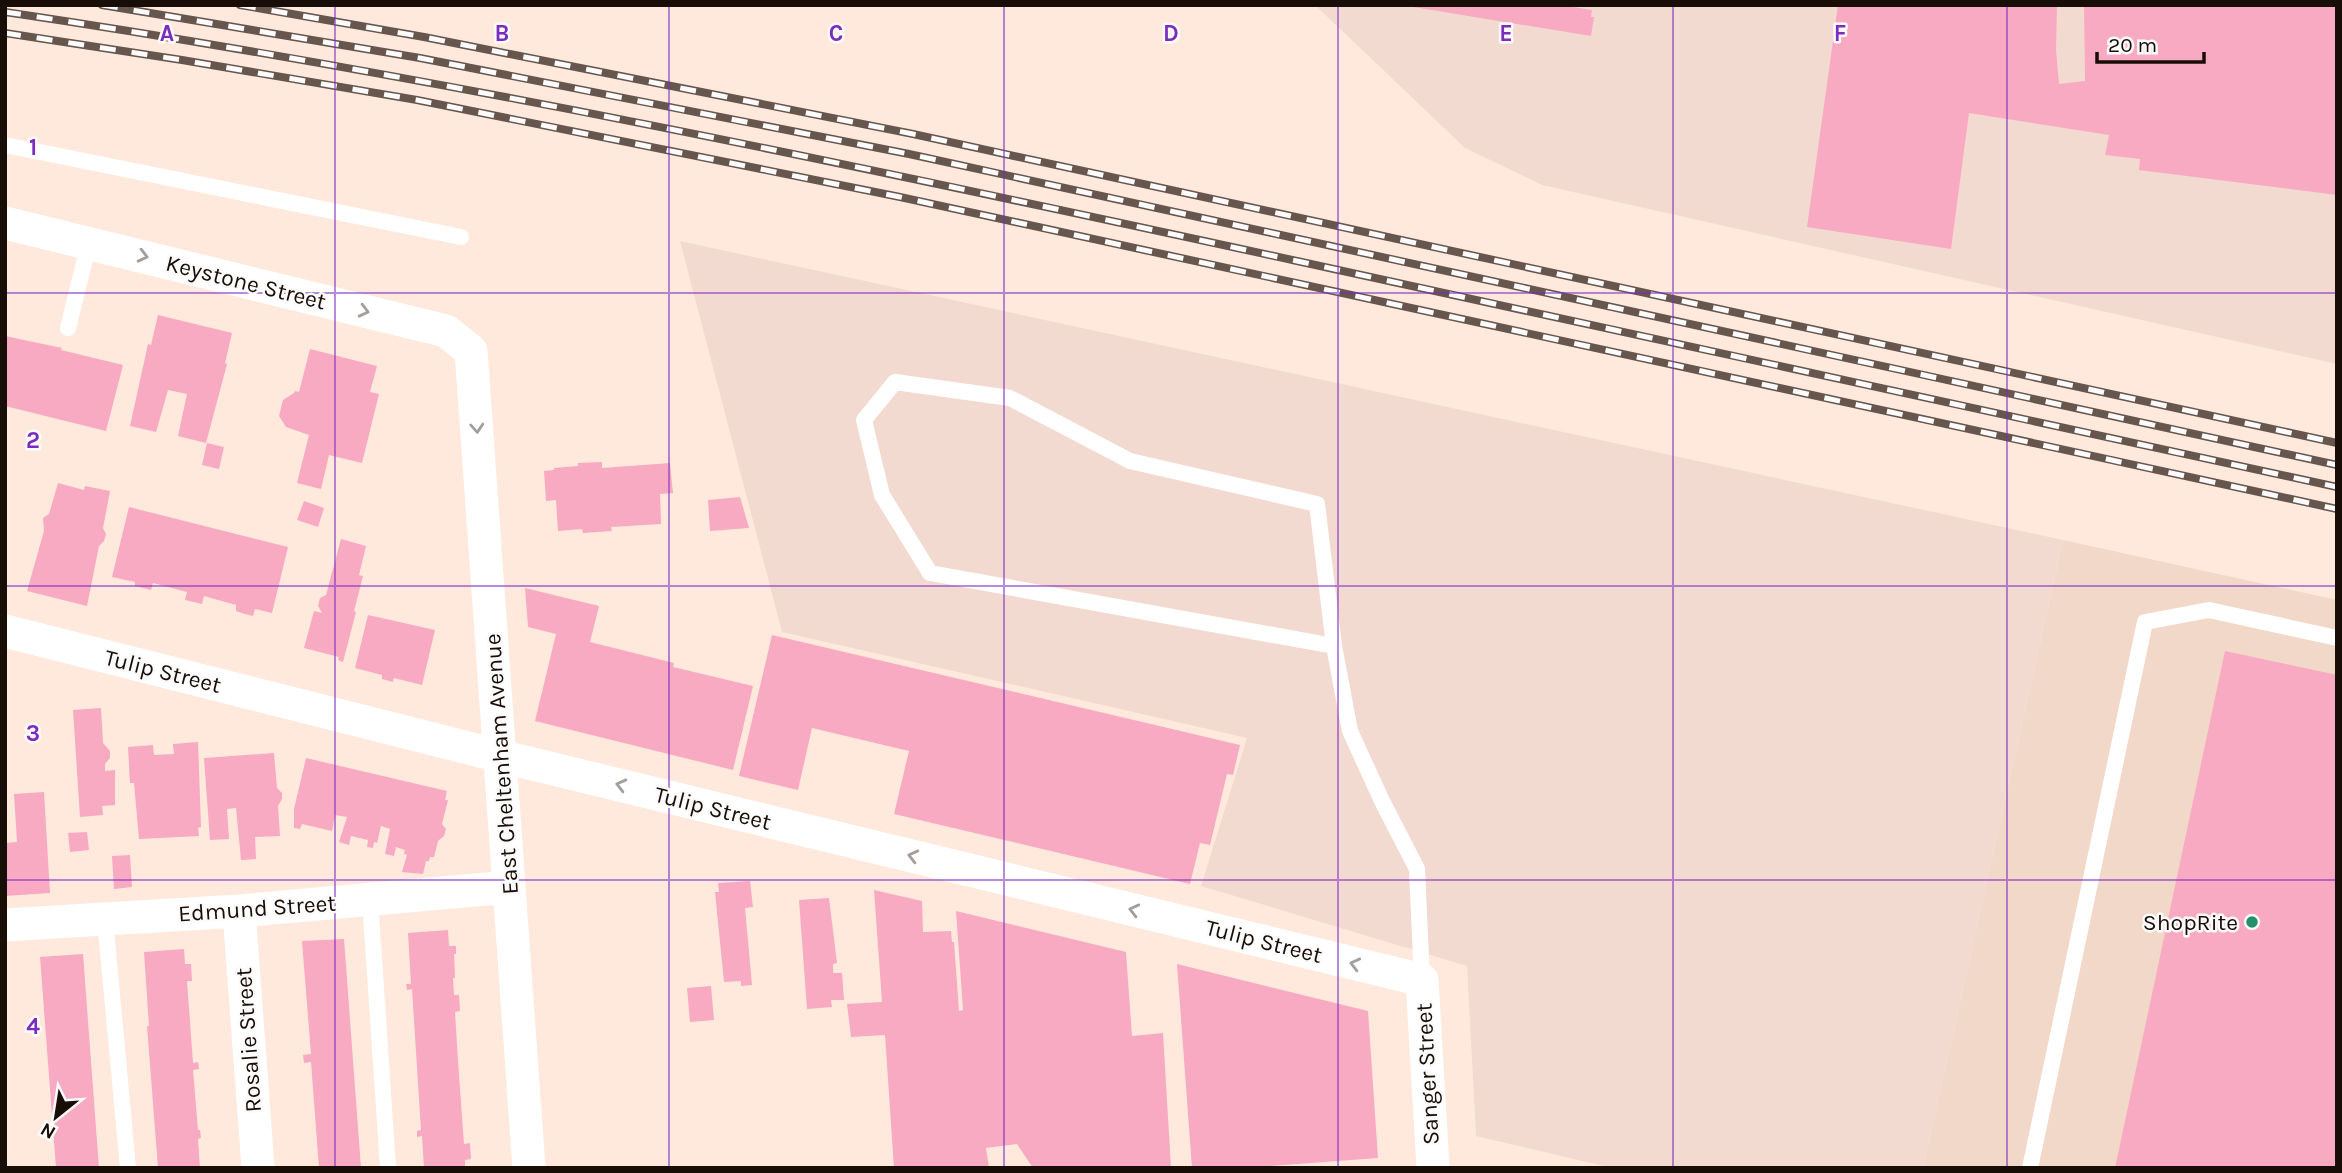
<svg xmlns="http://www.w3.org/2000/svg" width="2342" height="1173" font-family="Karla,sans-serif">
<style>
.built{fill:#f1d8c9}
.industrial{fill:#f3dad1}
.building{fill:#f8aac3}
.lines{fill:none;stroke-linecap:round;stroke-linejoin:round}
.service{stroke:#fff;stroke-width:16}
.minor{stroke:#fff;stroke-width:33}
.rail-casing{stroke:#66564e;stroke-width:8}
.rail{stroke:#fbfbfb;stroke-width:5;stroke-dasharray:16;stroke-linecap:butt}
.oneway{stroke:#a39e9c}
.grid{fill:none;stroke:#7b2cbf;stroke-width:2;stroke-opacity:0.55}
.poi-dot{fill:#26906d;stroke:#fbfbfb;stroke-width:2.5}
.labels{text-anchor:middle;stroke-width:5;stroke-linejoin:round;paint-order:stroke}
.street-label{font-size:23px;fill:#190d07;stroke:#fbfbfb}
.poi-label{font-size:23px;fill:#190d07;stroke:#fbfbfb;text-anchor:end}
.grid-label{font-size:23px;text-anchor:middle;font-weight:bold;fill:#7b2cbf;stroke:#fbfbfb;stroke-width:5;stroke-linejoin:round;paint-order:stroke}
</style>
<rect width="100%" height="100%" fill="#ffe9dd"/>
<path class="built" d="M2063,540L2337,600V1168H1923Z"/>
<path class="industrial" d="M1315,5H2337V364L1542,185L1465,148Z
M680,241L2063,540L1923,1168H1612L1476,1136L1467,966L1201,886L1247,738L782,632Z"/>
<path class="building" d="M1401,5H1561L1592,10L1591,17H1594L1591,36Z
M1838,5H2057L2056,50L2059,84L2085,81L2084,5H2337V195L2139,170L2140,159L2105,155L2109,135L1969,113L1951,249L1807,227Z
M158,315L232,333L225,363L227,364L206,443L178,436L187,394L168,390L156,432L130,426L148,344L151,345Z
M5,336L62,348L61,350L123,365L106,431L5,406Z
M310,349L377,366L370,392L379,394L362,463L329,455L321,489L297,483L309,435L286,427L279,416L283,400L294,393L295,391L299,392Z
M207,443L224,447L219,469L202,465Z
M602,462V468L670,463L673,493L660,494L661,524L611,527L612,531L583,533L582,529L558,531L556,500L546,501L544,471L554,470V468L578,466V463Z
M58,483L84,490L85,486L110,491L103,528L106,534L104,541L99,546L87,606L27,591L44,531L43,518L49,514Z
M740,497L749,528L710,531L708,500Z
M304,501L324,508L318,527L297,520Z
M129,507L288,547L272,613L255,609L253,616L245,614L236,611V605L204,596L202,604L185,600L187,592L153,583L151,590L135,586V582L112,577Z
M341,539L366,546L359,575L363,576L354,611L356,612L343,662L338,660L339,657L304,648L314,611L322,613L318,606L320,598L326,595Z
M525,588L599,606L590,642L674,663L673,667L753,686L733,770L535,721L556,634L528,627Z
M368,615L435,630L422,685L394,678L393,682L382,679V675L355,668Z
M772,635L1240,745L1233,775L1227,774L1210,845L1200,843L1190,884L894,814L909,751L812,728L798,790L739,776Z
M2225,651L2337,675V1168H2115Z
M101,708L103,743L110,751V758L105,764V771L115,770V805L102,806L103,815L80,817L73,710Z
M198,742L201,827L198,828L199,836L139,839L134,783H130L128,747L153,745L154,755L174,754L173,744Z
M274,753L277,788L282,793V799L278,806L280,836L255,837L256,859L241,860L236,808L227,809L229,839L210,840L204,758Z
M306,758L447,791L445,800H448L442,824L446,829L444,836L438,841L434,857H430L429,861H426L423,874L402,872L407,855L404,854L405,850L396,847L394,856L385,854L390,829L381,826L377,843L374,842L373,848L367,847L368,840L351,836L349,845L339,842L347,817L335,815L332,831L302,824L300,829L294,828V809Z
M44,792L50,893L5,896V843L17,842L14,794Z
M87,832L89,850L70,852L68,833Z
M130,855L132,887L114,889L112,856Z
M750,881L753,907L745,908L752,985L741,986V981L724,982L715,892H719L718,883Z
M874,890L922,901L923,932L951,931L952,942H954L959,1011L963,1010L956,911L1126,952L1132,1036L1163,1033L1171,1168H1033L1017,1144L986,1148L989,1168H894L885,1035L851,1037L847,1004L882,1002Z
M829,898L837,963L833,964V973H842L844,1000H831L832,1007L807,1009L799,900Z
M448,930L449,946H456V954H454L455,978H453L454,995H459L460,1011L455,1012L458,1061L464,1144L470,1143L471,1159L465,1160V1168H424L422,1136L417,1137V1131L421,1130L412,989L407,990L406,984H411L408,933Z
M344,939L361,1168H319L311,1062L304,1063L303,1055L311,1054L302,941Z
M184,949L185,964H191L192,981H187L193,1063L198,1062L199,1069L193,1070L198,1130H200L201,1138L198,1139L200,1168H158L147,1026H149L144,952Z
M83,954L99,1168H56L40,957Z
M1177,964L1368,1011L1378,1158L1242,1168H1192Z
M711,986L714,1020L690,1022L687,988Z"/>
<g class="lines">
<path class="service" d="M5,145L461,237
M68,328L89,243
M1334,646L930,573L882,495L864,420L895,382L1010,398L1130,461L1317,504L1334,646L1350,731L1382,801L1417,869L1422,980
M370,899L388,1168
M105,919L128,1168
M2030,1168L2145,622L2209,610L2337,638"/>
<path class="minor" d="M5,223L446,331L471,351L529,1168
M5,631L500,756L1422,980L1433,1168
M239,911L258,1168
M5,925L239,911L509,887"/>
<defs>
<path id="rail" d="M102,5L420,58L909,154L2337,465
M240,5L424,37L913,134L2337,443
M5,12C439,76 868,168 1297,261C1643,336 1990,412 2337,487
M5,33L182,60L417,100L900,197L2337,509"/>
</defs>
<use href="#rail" class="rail-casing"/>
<use href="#rail" class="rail"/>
</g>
<defs><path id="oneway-chevron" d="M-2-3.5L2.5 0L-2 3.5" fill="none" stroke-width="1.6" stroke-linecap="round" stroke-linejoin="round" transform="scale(1.75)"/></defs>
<g class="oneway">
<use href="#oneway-chevron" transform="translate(143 256) rotate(14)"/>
<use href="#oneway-chevron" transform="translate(364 311) rotate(14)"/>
<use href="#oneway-chevron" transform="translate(477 428) rotate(86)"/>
<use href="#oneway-chevron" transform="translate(621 785) rotate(-166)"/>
<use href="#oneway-chevron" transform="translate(913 856) rotate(-166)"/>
<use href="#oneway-chevron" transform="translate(1134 910) rotate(-166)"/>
<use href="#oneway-chevron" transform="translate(1355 964) rotate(-166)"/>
</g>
<path class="grid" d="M335,5V1168M669,5V1168M1004,5V1168M1338,5V1168M1673,5V1168M2007,5V1168M5,293H2337M5,586H2337M5,880H2337"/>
<circle class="poi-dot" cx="2252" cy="922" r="7"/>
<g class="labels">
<g class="street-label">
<text transform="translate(246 282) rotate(14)" y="8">Keystone Street</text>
<text transform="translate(163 671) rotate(14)" y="8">Tulip Street</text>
<text transform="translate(501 764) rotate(-94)" y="8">East Cheltenham Avenue</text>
<text transform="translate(713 808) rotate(14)" y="8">Tulip Street</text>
<text transform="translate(257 908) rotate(-4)" y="8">Edmund Street</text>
<text transform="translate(1264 941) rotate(14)" y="8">Tulip Street</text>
<text transform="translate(248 1040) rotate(-94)" y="8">Rosalie Street</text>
<text transform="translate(1427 1074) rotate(-93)" y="8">Sanger Street</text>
</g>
<g class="poi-label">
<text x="2238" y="930">ShopRite</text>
</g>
</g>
<g class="grid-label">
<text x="167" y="41">A</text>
<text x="502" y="41">B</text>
<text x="836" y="41">C</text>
<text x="1171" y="41">D</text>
<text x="1506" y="41">E</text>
<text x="1840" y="41">F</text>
<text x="33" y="155">1</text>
<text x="33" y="448">2</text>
<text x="33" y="741">3</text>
<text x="33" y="1034">4</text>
</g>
<rect width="2342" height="1173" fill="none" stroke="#190d07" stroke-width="14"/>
<g transform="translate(56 1117) rotate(210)" stroke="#fbfbfb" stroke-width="5" paint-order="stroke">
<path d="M0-5L12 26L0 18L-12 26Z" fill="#190d07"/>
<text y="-10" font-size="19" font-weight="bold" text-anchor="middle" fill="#190d07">N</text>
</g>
<path d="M2097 52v10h107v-10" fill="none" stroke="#190d07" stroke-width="3.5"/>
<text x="2108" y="52" font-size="21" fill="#190d07" stroke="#fbfbfb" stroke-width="5" paint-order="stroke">20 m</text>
</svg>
